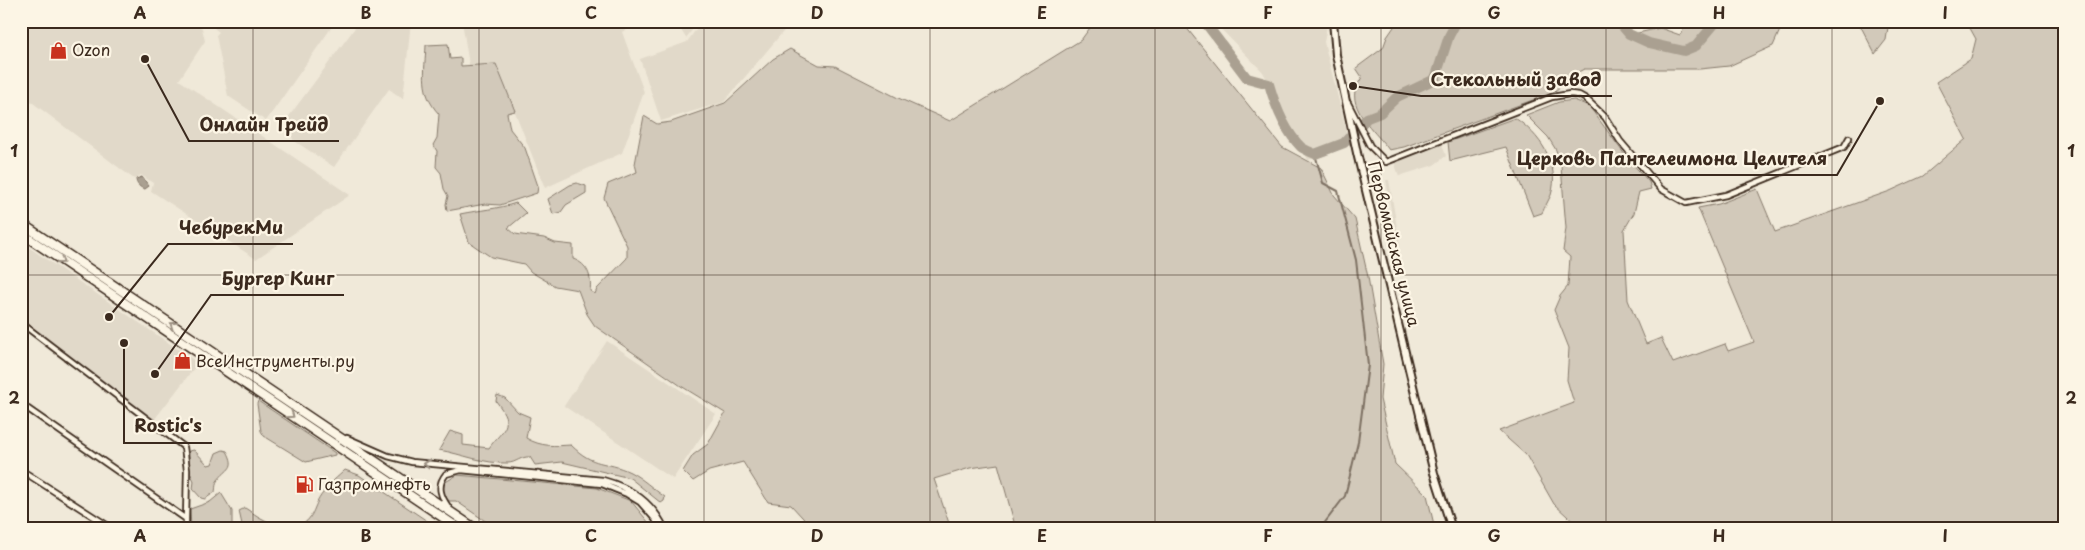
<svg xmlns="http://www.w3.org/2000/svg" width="2085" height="550" font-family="'Playpen Sans',sans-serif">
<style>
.built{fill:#e1d9c9}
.green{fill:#d2c9ba;stroke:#867a6c}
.water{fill:#aaa091;stroke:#7e7163}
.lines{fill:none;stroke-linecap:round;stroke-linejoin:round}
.stream{stroke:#7e7163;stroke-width:2}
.river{stroke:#aaa091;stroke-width:10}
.street-casing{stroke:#3b2a1e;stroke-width:8}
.secondary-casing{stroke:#3b2a1e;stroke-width:10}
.highway-casing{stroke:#3b2a1e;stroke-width:11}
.street{stroke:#fcf5e5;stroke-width:4.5}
.secondary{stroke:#fcf5e5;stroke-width:6}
.highway{stroke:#fcf5e5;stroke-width:8}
.oneway{stroke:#9c9082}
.grid{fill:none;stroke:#3b2a1e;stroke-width:1;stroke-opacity:0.55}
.labels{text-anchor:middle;stroke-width:4.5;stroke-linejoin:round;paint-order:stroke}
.poi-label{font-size:16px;fill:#3b2a1e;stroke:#fcf5e5;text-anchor:start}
.street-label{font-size:16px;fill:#3b2a1e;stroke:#fcf5e5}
.leader{fill:none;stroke:#3b2a1e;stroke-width:2}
.callout-dot{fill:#3b2a1e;stroke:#fcf5e5;stroke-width:2}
.callout-label{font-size:18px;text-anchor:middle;font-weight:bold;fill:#3b2a1e;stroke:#fcf5e5;stroke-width:4.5;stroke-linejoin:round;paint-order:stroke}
.neatline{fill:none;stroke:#3b2a1e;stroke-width:2}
.grid-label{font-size:16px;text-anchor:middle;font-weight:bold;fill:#3b2a1e}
</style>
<rect width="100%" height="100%" fill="#f0e9d9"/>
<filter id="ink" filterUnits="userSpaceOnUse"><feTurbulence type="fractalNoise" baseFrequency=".02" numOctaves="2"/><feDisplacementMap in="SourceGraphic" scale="10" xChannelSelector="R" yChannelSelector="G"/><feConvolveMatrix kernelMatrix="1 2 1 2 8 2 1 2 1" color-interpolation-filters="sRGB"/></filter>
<g filter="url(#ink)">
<path class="built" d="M21,21H193L202,28L205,41L179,80L350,195L256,259L151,191L153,183L141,175L134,179L21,94Z
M220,21H336L266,121L228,96L216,35L219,32L214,28Z
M360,21H411L403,99L389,89L334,167L293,140L287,119Z
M462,21H639L622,32L644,92L622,153L545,188L496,64L469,65Z
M675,21H699L686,38Z
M702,21H792L724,102L661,121L640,59L687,42Z
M1213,21H1328L1324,42L1350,145L1325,156L1308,160L1263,72Z
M1442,144L1446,156L1434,165L1399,176L1394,162Z
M1386,180H1389L1400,246H1397Z
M21,242L198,363L154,420L21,319Z
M607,341L716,414L673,479L564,406Z"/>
<path class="green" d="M1095,21H1181L1282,147L1321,168L1334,195L1355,219L1368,277L1383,364L1380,399L1395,464L1427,495L1435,529H1016L998,464L970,468L934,479L951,529H813L791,505L768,502L743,462L709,471L693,481L683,471L693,455L708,444L725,413L681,386L595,326L587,314L578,290L555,286L531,272L524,264L491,257L476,247L469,242L460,214C479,210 498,209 516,203L526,213L508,228L515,234L544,238L555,243L573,245V259C588,264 592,277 590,291L595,294L597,289L627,258V246L604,198L608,184L637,172L635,164L644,116L657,124L671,122L725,103L773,59L790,49L819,65L835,66L896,97L950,121L1081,40Z
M1398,21H1616L1629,35L1660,28L1680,35L1689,21H1784L1773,46L1729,66L1700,69H1584C1571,75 1564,85 1552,93L1404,147L1389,150C1378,134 1351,113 1355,91C1356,86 1360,81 1362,77L1356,68L1383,48L1387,37Z
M1858,21H1889L1886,40L1875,54Z
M1966,21H2064V529H1581L1554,504L1526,455L1499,431L1574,403L1567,380L1569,348L1554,310L1560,296L1568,286L1570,257L1563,251L1566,228L1561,166L1556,150L1548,137L1526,115L1559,102L1574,100L1589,106L1628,159L1649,182L1651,189L1639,192L1634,213L1624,230L1628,300L1646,344L1661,338L1673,363L1725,344L1728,351L1754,342L1698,208L1719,204L1757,189L1775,232L1890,191L1923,176L1966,139L1936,82L1971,59L1976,39Z
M448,44L450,59L461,58V66L496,64L515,111L507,113L510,129L525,148L538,186L537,193L500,205L485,204L447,211L446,204L448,196L444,189L441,173L436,167L437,151L433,145L437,138L439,114C419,92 425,73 426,45Z
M1515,118C1539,134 1561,164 1551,195C1548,201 1545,207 1542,213L1533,216L1506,147L1450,161L1448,142Z
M577,183L586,186V193L566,205L561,212L553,214L548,199L570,185Z
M497,395L505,398L518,412L530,417L526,438C541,447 555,446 571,445C594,468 605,460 630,472C642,478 653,489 665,497L664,501L661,503L630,478L562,462L535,465L530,457C521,456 516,463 508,463C484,464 462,454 439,450L450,431L463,435V445L489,448C503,428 516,427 496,401Z
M258,401L335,453V455L306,462L264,436L261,431L257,404Z
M194,450L208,465L212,464L216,453L223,450L227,451C237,469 227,468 218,480C215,483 216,488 215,492L205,499L201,498L193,489L194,481L189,470V451Z
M345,470L359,475L439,529H295C317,518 311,508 323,493C328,484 338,477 345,470Z
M457,475L597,488L631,501L654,529H497L456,501H449C444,495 442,491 444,483Z
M221,493L232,511V529H191L190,509L210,502Z
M245,508L259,517L282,529H243L239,511Z"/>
<path class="water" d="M142,177L149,186L145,189C140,188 136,184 136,179Z"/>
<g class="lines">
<path class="stream" d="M1315,154L1323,183L1338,191L1356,260L1368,365L1358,442L1345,496L1320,529"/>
<path class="river" d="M1204,21L1247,78L1269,84C1275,105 1285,131 1301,147C1305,150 1311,152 1315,154L1344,143L1367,118L1380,113L1397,97L1435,79L1449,36L1457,21
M1618,21L1629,34L1649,43L1684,51L1696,46L1717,21"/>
<defs>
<path id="street" d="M1348,103L1370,146L1386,162L1552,97L1570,94L1579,95L1586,99L1605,117L1620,141L1661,189L1686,203L1726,195L1844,147L1849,138
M21,323L184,447L187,470L186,519
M21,404L186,519V529
M347,438L388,456L412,462L603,480C632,488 652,502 665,529
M21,470L113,529
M449,508C441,497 436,486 446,474L461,470L602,484L627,494L640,502L655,519L660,529"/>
<path id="secondary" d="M1333,21L1336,55L1357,153L1434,473L1452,529"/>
<path id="highway" d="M21,223L476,529
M21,233L460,529"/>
</defs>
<use href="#street" class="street-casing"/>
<use href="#secondary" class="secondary-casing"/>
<use href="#highway" class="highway-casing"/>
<use href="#street" class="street"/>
<use href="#secondary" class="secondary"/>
<use href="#highway" class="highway"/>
</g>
<defs><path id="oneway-chevron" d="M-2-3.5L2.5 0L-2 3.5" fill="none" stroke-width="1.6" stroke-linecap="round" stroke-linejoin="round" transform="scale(1.25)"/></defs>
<g class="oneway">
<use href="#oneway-chevron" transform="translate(61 261) rotate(34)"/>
<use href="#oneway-chevron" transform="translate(173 325) rotate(-146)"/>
<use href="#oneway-chevron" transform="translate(291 415) rotate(34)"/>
<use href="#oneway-chevron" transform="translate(427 464) rotate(-173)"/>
</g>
</g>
<path class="grid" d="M253,21V529M479,21V529M704,21V529M930,21V529M1155,21V529M1381,21V529M1606,21V529M1832,21V529M21,275H2064"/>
<defs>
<symbol id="shop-bare" viewBox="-9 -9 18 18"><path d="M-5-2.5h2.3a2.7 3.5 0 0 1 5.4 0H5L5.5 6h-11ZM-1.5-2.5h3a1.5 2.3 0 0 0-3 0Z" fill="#c8321e" stroke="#fcf5e5" stroke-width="2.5" paint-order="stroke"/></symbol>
<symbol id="fuel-bare" viewBox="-9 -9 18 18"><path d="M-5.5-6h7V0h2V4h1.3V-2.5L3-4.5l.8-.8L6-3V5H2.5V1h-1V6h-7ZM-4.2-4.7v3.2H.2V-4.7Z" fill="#c8321e" stroke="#fcf5e5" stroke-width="2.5" paint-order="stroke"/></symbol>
</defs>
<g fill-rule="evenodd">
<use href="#shop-bare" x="46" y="38" width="25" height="25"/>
<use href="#shop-bare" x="170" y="348" width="25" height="25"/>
<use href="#fuel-bare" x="292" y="472" width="25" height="25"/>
</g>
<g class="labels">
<g class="poi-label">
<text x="72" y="56">Ozon</text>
<text x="196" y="367">ВсеИнструменты.ру</text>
<text x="318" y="490">Газпромнефть</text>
</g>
<g class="street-label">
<text transform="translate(1394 244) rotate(76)" y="6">Первомайская улица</text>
</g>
</g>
<path class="leader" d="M1353 86L1421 96H1612M145 59L189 141H339M1880 101L1837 175H1507M109 317L168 244H293M155 374L211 295H344M124 343L124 443H212"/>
<g class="callout-dot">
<circle cx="1353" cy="86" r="5"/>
<circle cx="145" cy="59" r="5"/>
<circle cx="1880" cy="101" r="5"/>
<circle cx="109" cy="317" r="5"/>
<circle cx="155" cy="374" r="5"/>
<circle cx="124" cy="343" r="5"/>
</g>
<g class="callout-label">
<text x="1516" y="86">Стекольный завод</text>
<text x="264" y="131">Онлайн Трейд</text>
<text x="1672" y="165">Церковь Пантелеимона Целителя</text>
<text x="231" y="234">ЧебурекМи</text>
<text x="278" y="285">Бургер Кинг</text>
<text x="168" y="432">Rostic's</text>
</g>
<rect width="2085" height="550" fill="none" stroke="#fcf5e5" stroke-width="55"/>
<rect x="28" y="28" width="2030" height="494" class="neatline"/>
<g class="grid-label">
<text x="140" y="19">A</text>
<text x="366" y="19">B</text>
<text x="591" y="19">C</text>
<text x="817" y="19">D</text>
<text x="1042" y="19">E</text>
<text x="1268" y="19">F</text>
<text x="1494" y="19">G</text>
<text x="1719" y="19">H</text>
<text x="1945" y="19">I</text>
<text x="14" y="157">1</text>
<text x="2071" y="157">1</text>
<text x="14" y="404">2</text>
<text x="2071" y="404">2</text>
<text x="140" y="542">A</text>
<text x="366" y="542">B</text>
<text x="591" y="542">C</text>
<text x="817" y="542">D</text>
<text x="1042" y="542">E</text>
<text x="1268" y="542">F</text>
<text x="1494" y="542">G</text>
<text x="1719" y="542">H</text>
<text x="1945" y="542">I</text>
</g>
</svg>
